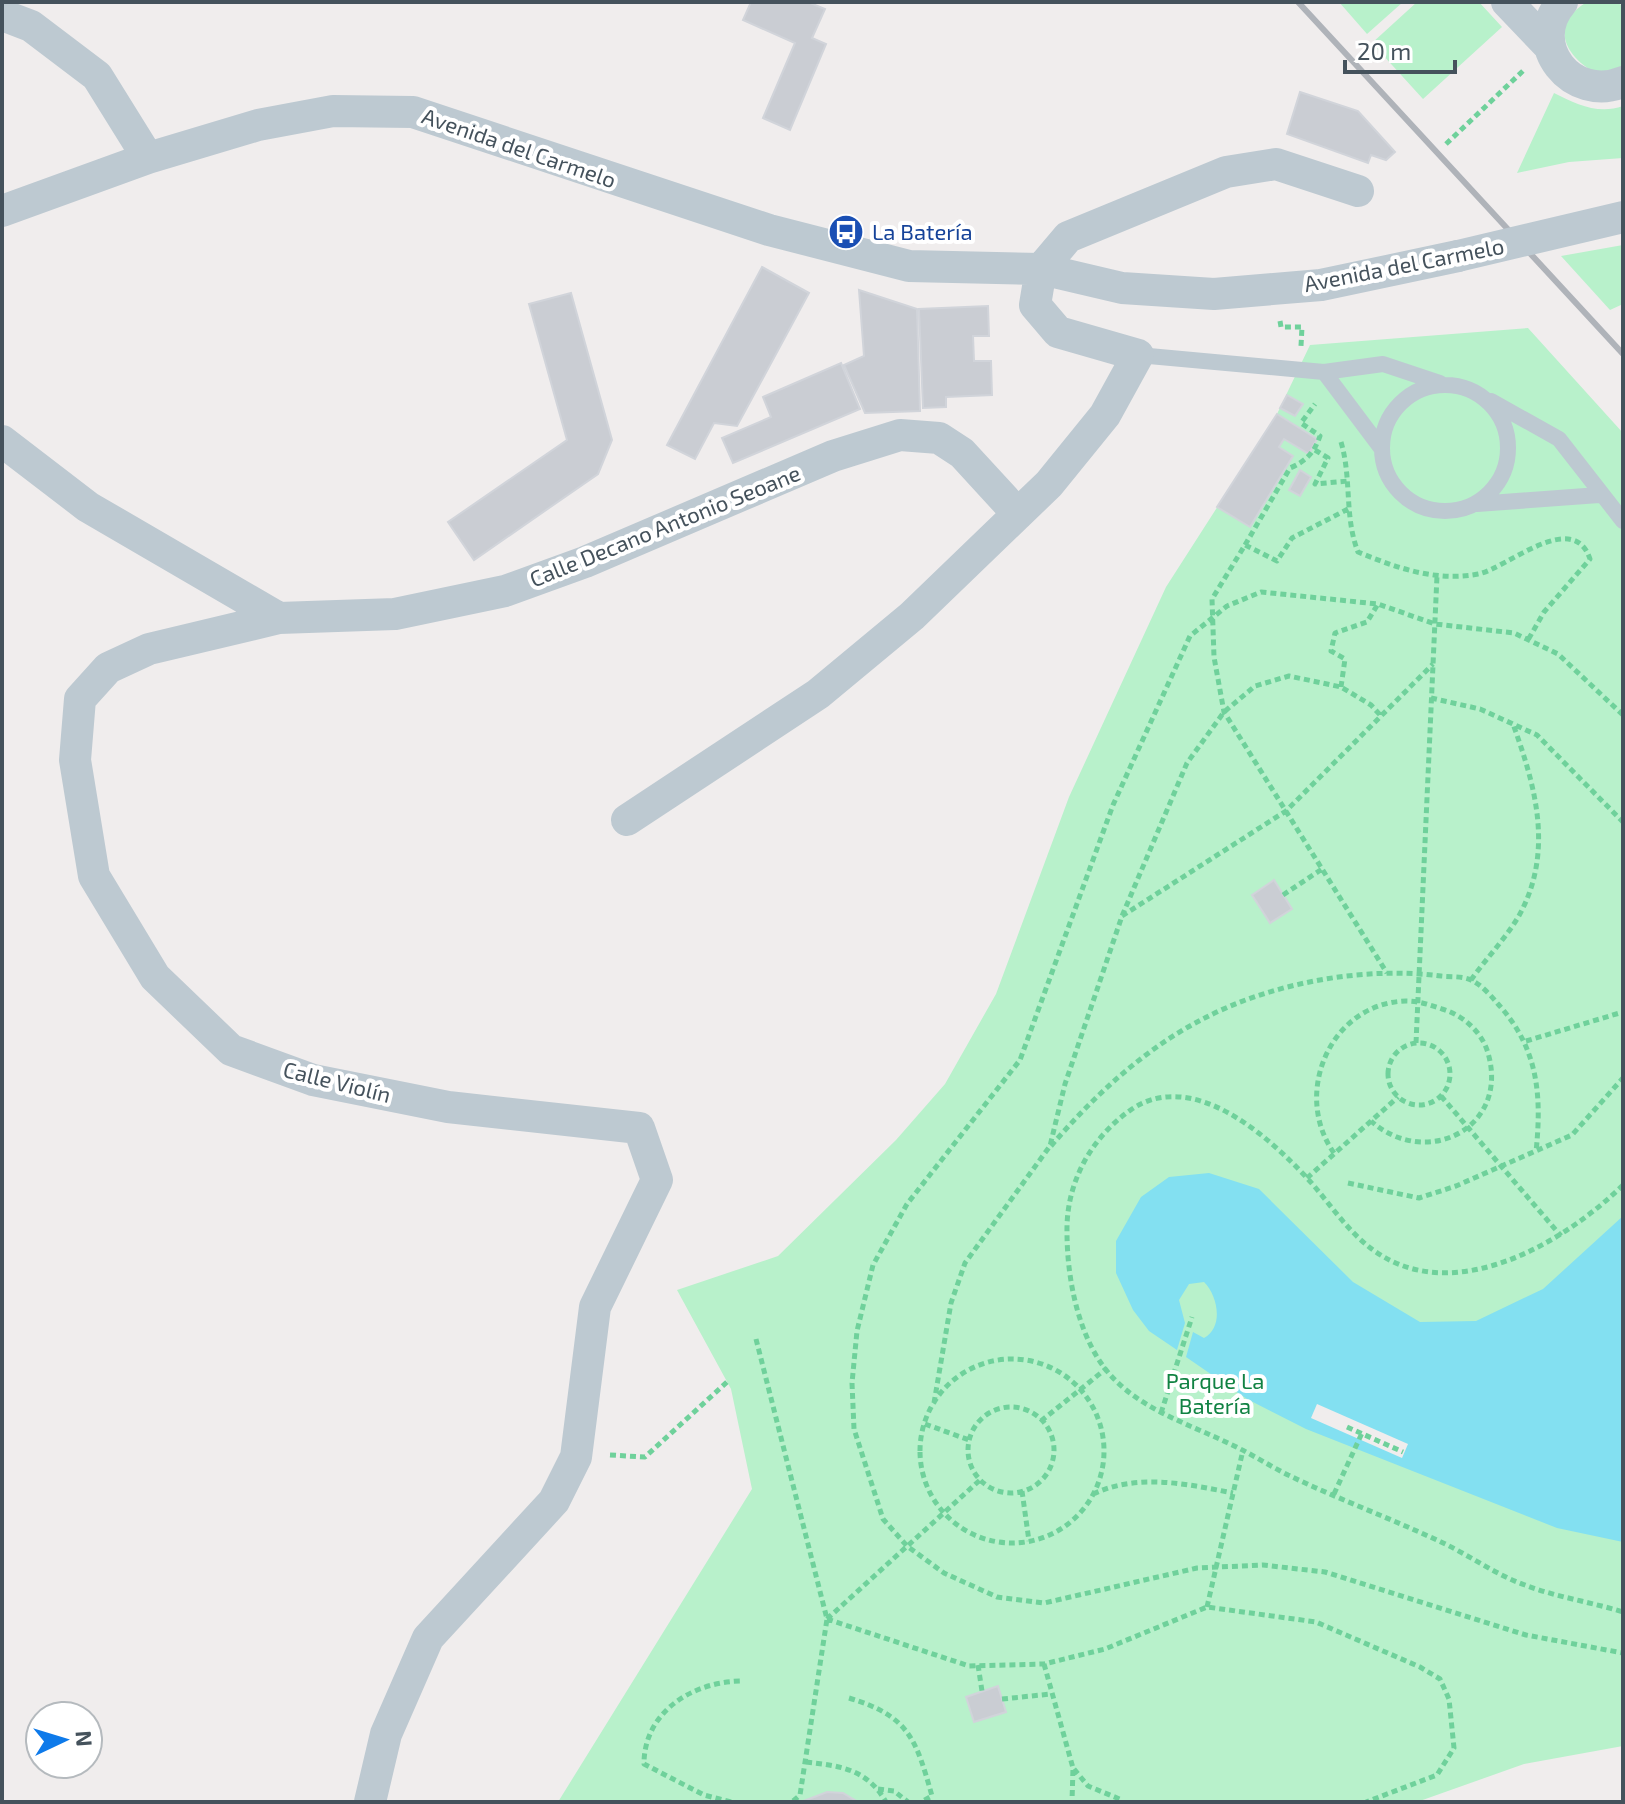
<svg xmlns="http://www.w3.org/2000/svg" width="1625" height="1804" font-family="'Exo 2',sans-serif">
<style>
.green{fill:#b8f1cb}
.water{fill:#83e0f1}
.pier{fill:#f0eded}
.building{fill:#cacdd3;stroke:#d1d4da;stroke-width:2}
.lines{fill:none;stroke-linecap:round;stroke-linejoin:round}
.path{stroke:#6fd19b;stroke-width:5;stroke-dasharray:6 4;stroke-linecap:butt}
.service{stroke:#bdc9d1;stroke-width:16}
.minor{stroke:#bdc9d1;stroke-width:32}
.rail{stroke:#afb3b9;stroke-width:6}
.minor-bridge{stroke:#bdc9d1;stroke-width:32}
.labels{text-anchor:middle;stroke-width:8;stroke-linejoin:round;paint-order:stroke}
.street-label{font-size:22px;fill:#45525c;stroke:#fff}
.transit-label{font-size:22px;fill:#164399;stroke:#fff;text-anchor:start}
.park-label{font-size:22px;fill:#118243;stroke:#fff}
</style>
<rect width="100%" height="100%" fill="#f0eded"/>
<path class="green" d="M1339,2H1403L1367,34Z
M1417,2H1479L1502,27L1423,99L1372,43Z
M1587,2H1616L1623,6V67L1596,73C1564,56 1549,24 1587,2Z
M1554,93C1576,104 1598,115 1623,106V158L1569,162L1517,173Z
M1623,245V304L1610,310L1561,256Z
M1528,328L1623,433V1746L1524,1764L1417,1802H558L752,1489L731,1389L677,1290L778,1256L896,1140L945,1084L996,994L1069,797L1166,587L1277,414L1310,345Z"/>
<path class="water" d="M1209,1173L1259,1189L1353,1282L1420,1322L1476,1321L1543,1289L1623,1216V1542L1557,1528L1306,1429L1247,1399L1186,1357L1193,1332L1204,1338C1224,1327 1218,1296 1204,1282L1189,1284L1179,1300L1185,1323L1177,1350L1149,1331L1133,1310L1116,1273V1241L1141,1197L1169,1177Z"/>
<path class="pier" d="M1317,1404L1408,1444L1402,1458L1311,1418Z"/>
<path class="building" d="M751,2H808L825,9L812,38L826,44L790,130L763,118L795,43L743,20Z
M1300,92L1358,111L1395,152L1386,160L1371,155L1368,163L1287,134Z
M762,267L809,293L737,426L714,423L695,459L667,445Z
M859,290L917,309L920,411L865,413L844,365L864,356Z
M571,293L612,440L598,474L474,560L448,522L567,440L529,304Z
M988,306L989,336H973L974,361H991L992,395L946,397V407L923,408L919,309Z
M841,363L860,409L733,463L722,438L771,417L763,397Z
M1287,395L1303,404L1295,416L1280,408Z
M1277,414L1317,439L1309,454L1284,439L1279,447L1293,456L1250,527L1217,507Z
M1300,470L1311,477L1300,496L1289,490Z
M1274,880L1292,909L1270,923L1252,895Z
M998,1686L1006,1712L974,1722L966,1697Z
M827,1792L843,1793L858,1802H801Z"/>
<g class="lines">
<path class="path" d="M1446,144L1525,69
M1280,321L1281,327H1302L1301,346
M1341,442C1352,479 1344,516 1358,552C1397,568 1436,582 1478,574C1506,569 1573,508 1590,559L1544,612L1528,640
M1315,450L1328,458L1315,484L1348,481
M1348,509L1292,538L1277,561L1245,545L1212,599L1214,657L1224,712L1387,973
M1245,545L1290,468C1306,461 1314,453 1320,436L1301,423L1315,404
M1341,687L1345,659L1331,651L1335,633L1367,622L1378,604
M1431,698L1480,709L1537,735L1623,822
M1623,715L1558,654L1514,633L1435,624L1378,604L1261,592L1227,606L1190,636L1113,805L1020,1060L907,1204L873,1265L857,1331L852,1383L854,1429L883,1519L907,1546L944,1573L997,1597L1044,1603L1197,1568L1263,1565L1325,1572L1526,1635L1623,1653
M1283,895L1322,869
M1122,916L1286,811L1433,664
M1471,980C1487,957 1510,934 1522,910C1553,848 1535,785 1513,724
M1526,1041L1623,1012
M1416,1043L1437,576
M1388 1074a31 31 0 1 1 62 0a31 31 0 1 1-62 0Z
M1441,1096L1561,1236
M1051,1146C1092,1098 1142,1051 1199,1021C1269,983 1363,966 1441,976C1450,977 1463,976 1471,980C1482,985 1491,996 1498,1004C1538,1048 1542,1094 1536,1152
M1334,1153C1292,1094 1330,1003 1406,1001C1419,1001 1430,1005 1442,1009C1463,1015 1482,1032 1488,1053C1510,1128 1426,1170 1371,1121
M1307,1178L1398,1097
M1348,1183L1419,1198L1456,1186L1572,1135L1623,1078
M1623,1185C1565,1242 1456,1307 1376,1252C1347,1232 1330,1203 1307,1178C1267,1135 1193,1069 1132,1109C1091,1137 1066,1183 1067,1232C1067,1280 1079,1345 1116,1381C1148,1412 1191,1425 1230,1444C1250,1453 1268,1465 1288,1475C1338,1499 1390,1518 1441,1542C1469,1555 1496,1575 1525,1585C1556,1597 1591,1602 1623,1612
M756,1339L827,1619L800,1795L792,1802
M920 1451a92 92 0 1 1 184 0a92 92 0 1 1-184 0Z
M934,1403L951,1303L965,1263L1050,1146L1065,1084L1122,916L1187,763L1224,712L1255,686L1289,676L1341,687L1371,705L1381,716
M968 1450a43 43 0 1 1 86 0a43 43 0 1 1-86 0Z
M1161,1413L1192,1317
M1041,1421L1107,1368
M925,1424L969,1440
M1347,1427L1403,1452
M610,1455L645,1457L727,1382
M1022,1491L1029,1541
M1093,1494C1138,1473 1187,1484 1233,1493
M1334,1494L1362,1433
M1207,1607L1243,1450
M827,1619L969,1666L1044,1664L1105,1649L1207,1607L1316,1622L1420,1667L1440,1679L1449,1699L1454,1748L1437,1775L1366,1802
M827,1619L980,1480
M1044,1664L1073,1768L1072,1802
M978,1665L982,1691
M849,1698C909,1716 916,1739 932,1796L921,1802
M1002,1699L1051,1694
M806,1762C841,1766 867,1769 886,1802
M1074,1769L1088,1786L1122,1800
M878,1789L894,1791L908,1802
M731,1802L704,1795L644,1764C644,1711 694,1681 743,1681"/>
<path class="service" d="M1138,355L1324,372L1383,364L1440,383
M1324,372L1381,448
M1382 448a63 63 0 1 1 126 0a63 63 0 1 1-126 0Z
M1491,401L1559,439L1623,521
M1477,504L1599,495"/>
<path class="minor" d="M1507,2L1550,47
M1562,2C1525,45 1572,103 1623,82
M2,15L31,26L97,76L148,158
M2,211L148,158L258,125L333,111L413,112L769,230L909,266L1041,269L1122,288L1214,294L1321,285L1458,256
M2,441L88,507L279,618
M627,820L818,694L912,616L1049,484L1105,415L1138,355L1058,332L1035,305L1041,269L1068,237L1226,172L1276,164L1358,191
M370,1802L386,1734L428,1638L554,1501L576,1457L595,1307L657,1180L639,1128L448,1107L313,1080L231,1050L155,977L94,876L75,760L80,699L108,668L149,649L279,618L395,614L505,591L585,562L833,456L900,435L939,438L962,453L1018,514"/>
<path class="rail" d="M1298,2L1623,354"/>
<path class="minor-bridge" d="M1458,256L1623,217"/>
</g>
<defs>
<symbol id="bus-disc" viewBox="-11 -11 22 22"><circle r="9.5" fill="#1a4fb4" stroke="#fff"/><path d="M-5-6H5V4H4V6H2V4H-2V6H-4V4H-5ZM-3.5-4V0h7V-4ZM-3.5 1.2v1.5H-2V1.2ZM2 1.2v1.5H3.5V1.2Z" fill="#fff"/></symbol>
</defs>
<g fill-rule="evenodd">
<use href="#bus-disc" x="826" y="212" width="40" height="40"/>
</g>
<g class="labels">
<g class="street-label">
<text transform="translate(519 148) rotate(19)" y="8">Avenida del Carmelo</text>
<text transform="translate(1404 265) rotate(-11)" y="8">Avenida del Carmelo</text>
<text transform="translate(665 526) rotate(-22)" y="8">Calle Decano Antonio Seoane</text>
<text transform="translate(337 1082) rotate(14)" y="8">Calle Violín</text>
</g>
<g class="transit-label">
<text x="872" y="240">La Batería</text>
</g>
<g class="park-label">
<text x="1215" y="1389">Parque La<tspan x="1215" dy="25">Batería</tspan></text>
</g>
</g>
<rect width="1625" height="1804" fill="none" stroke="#45525c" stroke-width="8"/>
<g transform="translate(64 1740) rotate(86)"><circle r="38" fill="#ffffff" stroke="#b5babe" stroke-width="2"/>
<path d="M0-6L14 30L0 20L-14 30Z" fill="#0e7aea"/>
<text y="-12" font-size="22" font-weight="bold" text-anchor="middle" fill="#45525c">N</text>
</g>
<path d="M1345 60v12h110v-12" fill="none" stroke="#45525c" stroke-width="4"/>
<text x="1357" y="60" font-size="24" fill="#45525c" stroke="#ffffff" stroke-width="6" paint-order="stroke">20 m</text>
</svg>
